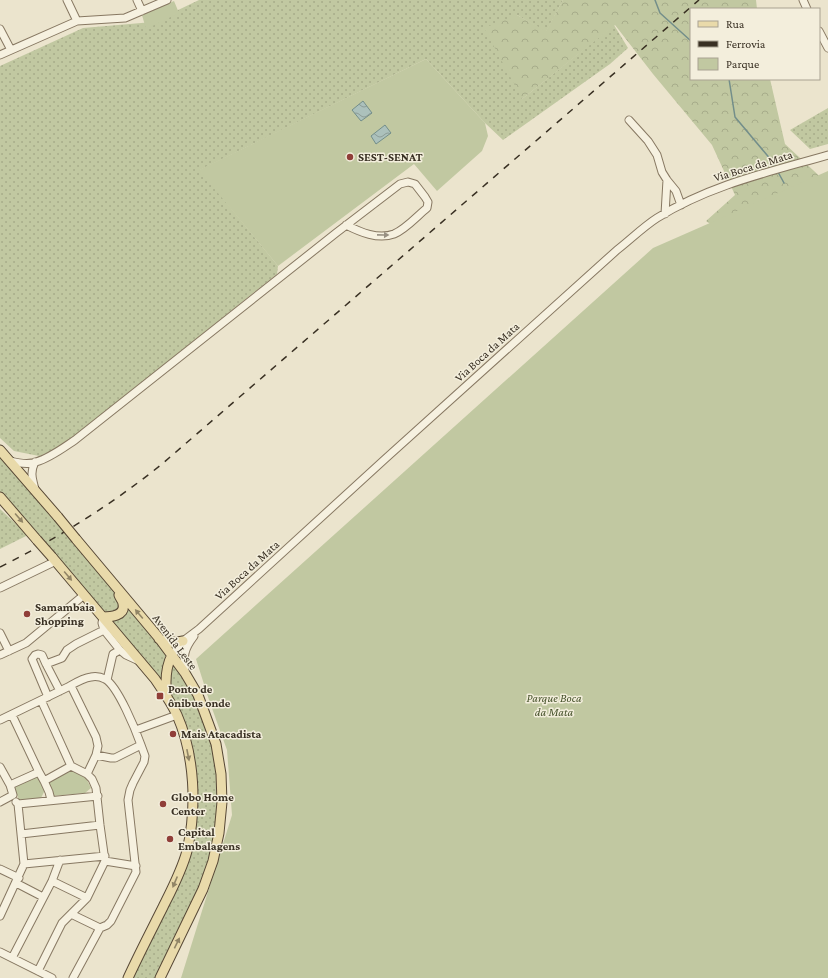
<svg xmlns="http://www.w3.org/2000/svg" width="828" height="978" font-family="'Crimson Pro',serif">
<style>
.grass{fill:url(#grass-dots)}
.forest{fill:url(#forest-crowns)}
.green{fill:#c1c8a1}
.water{fill:url(#water-waves);stroke:#738e8a}
.lines{fill:none;stroke-linecap:round;stroke-linejoin:round}
.stream{stroke:#738e8a;stroke-width:1.5}
.minor-casing{stroke:#877862;stroke-width:9}
.major-casing{stroke:#564735;stroke-width:11}
.minor{stroke:#f6f1e0;stroke-width:7}
.major{stroke:#e9daaa;stroke-width:9}
.rail{stroke:#393023;stroke-width:1.5;stroke-dasharray:7 7;stroke-linecap:butt}
.major-bridge-casing{stroke:#564735;stroke-width:11;stroke-linecap:butt}
.major-bridge{stroke:#e9daaa;stroke-width:9}
.oneway{fill:#989082}
.oneway2{fill:#918566}
.poi-dot{fill:#903e38;stroke:#f3eedc;stroke-width:1.5}
.labels{text-anchor:middle;stroke-width:3;stroke-linejoin:round;paint-order:stroke}
.poi-label{font-size:12px;font-weight:bold;fill:#393023;stroke:#f3eedc;text-anchor:start}
.street-label{font-size:12px;fill:#393023;stroke:#f3eedc}
.park-label{font-size:12px;font-style:italic;fill:#47532c;stroke:#f3eedc}
</style>
<defs>
<pattern id="grass-dots" width="8" height="8" patternUnits="userSpaceOnUse"><rect width="8" height="8" fill="#c1c8a1"/><path d="M2 2h.1M6 6h.1" fill="none" stroke="#a7ac8a" stroke-width="1.8" stroke-linecap="round"/></pattern>
<pattern id="forest-crowns" width="20" height="18" patternUnits="userSpaceOnUse"><rect width="20" height="18" fill="#c1c8a1"/><path d="M2 6a3 3 0 1 1 6 0M12 15a3 3 0 1 1 6 0" fill="none" stroke="#a7ac8a"/></pattern>
<pattern id="water-waves" width="16" height="10" patternUnits="userSpaceOnUse"><rect width="16" height="10" fill="#acc1bc"/><path d="M0 5q4-4 8 0t8 0" fill="none" stroke="#8d9d98"/></pattern>
</defs>
<rect width="100%" height="100%" fill="#ebe4cd"/>
<path class="grass" d="M199,0H563L546,32L517,15L522,99L614,25L628,48L610,64L503,140L485,123L426,59L200,170L278,266L277,274L60,448L39,456L14,451L0,438V66L83,28L153,22Z
M828,108V144L810,149L790,130Z
M0,450L35,490L199,695L222,774L212,861L158,978H128L170,893L193,826L185,743L164,697L0,498Z
M0,509L28,535L0,549Z"/>
<path class="forest" d="M563,0H756L757,9H691V79H770L785,144L828,184L767,265L706,221L735,195L712,145L653,74L615,25L522,99L484,28L517,15L546,31Z"/>
<path class="green" d="M174,1L179,13L146,29L142,15Z
M426,59L485,123L488,136L482,151L437,191L414,164L278,266L199,170Z
M828,171V978H181L232,815L227,750L209,700L196,659L653,248Z
M72,770L86,778L91,788L85,793L52,796L47,782L56,775Z
M38,776L45,790L41,798L19,800L14,786Z"/>
<path class="water" d="M363,101L372,113L361,121L352,110Z
M385,125L391,133L376,144L371,136Z"/>
<g class="lines">
<path class="stream" d="M655,0L660,13L691,41
M729,79L735,117L772,161L775,167
M778,172L784,183"/>
<defs>
<path id="minor" d="M67,0L77,21
M137,0L142,11
M803,0L807,9
M0,29L11,50
M819,31L828,48
M0,55L77,21L125,18L167,0
M629,120L648,141L657,155L662,172L667,180L676,191L681,205
M665,214L667,180
M10,461C18,463 28,465 36,462C50,458 63,448 75,440L336,233L400,184L408,182L415,184L425,197L428,202L427,208C417,216 406,229 394,234C378,240 360,232 346,225
M35,489C32,478 30,472 35,462
M0,588L56,561
M103,617L102,623L104,630L120,650L126,655L139,661
M0,633L9,651
M0,655L26,643L84,595
M172,655L183,641L199,629L385,459L617,250C630,240 643,227 657,218C710,185 769,172 828,155
M46,664L42,655L38,654L35,655L32,659L48,697
M185,672C183,656 184,649 194,636
M107,680L113,654L120,650
M71,686L96,737L98,746L96,755
M60,691L46,664L62,658L67,650L76,644L104,630
M12,715L39,772
M0,720C23,709 45,698 68,687C75,683 83,678 91,677C96,676 101,677 105,679C118,686 136,731 141,745L115,758H111L96,755L87,774L71,766L41,700
M136,730L177,715
M0,767L10,785
M87,774L92,779L96,788L100,825L105,861L136,866
M44,781L49,792L51,800
M0,802L13,795L10,785L39,772L44,781L71,766
M16,802L18,804L24,864
M18,804L98,796
M21,834L100,825
M0,869L19,878
M52,881L87,898
M16,883L43,897
M71,914L100,928
M0,916L24,864L105,856
M0,952L52,978
M12,958L52,881L60,860
M38,971L62,923L87,898L105,861
M73,978L100,928L107,925L111,921L136,872L128,800L130,790L133,783L144,762L145,756L141,745"/>
<path id="major" d="M0,450L58,517
M0,497L37,540
M76,539L159,638L185,673L198,695L216,744L221,774L222,802L219,833L213,861L203,889L160,978
M52,557L155,679C163,691 171,702 177,715C195,756 197,808 187,851C182,870 172,889 163,907C151,931 139,954 128,978
M103,617C110,617 126,616 123,604C123,601 120,598 119,595
M159,639C168,643 173,643 183,641
M167,697C165,682 165,668 172,655"/>
</defs>
<use href="#minor" class="minor-casing"/>
<use href="#major" class="major-casing"/>
<use href="#minor" class="minor"/>
<use href="#major" class="major"/>
<path class="rail" d="M0,567C58,538 111,505 162,464L699,0"/>
<defs>
<path id="major-bridge" d="M58,517L76,539
M37,540L52,557"/>
</defs>
<use href="#major-bridge" class="major-bridge-casing"/>
<use href="#major-bridge" class="major-bridge"/>
</g>
<defs><path id="oneway-solid" d="M-6-.8H1V-3.2L6.5 0L1 3.2V.8H-6Z"/></defs>
<use class="oneway" href="#oneway-solid" transform="translate(383 235) rotate(1)"/>
<g class="oneway2">
<use href="#oneway-solid" transform="translate(19 518) rotate(49)"/>
<use href="#oneway-solid" transform="translate(68 576) rotate(50)"/>
<use href="#oneway-solid" transform="translate(139 614) rotate(-130)"/>
<use href="#oneway-solid" transform="translate(188 755) rotate(79)"/>
<use href="#oneway-solid" transform="translate(175 882) rotate(113)"/>
<use href="#oneway-solid" transform="translate(177 943) rotate(-64)"/>
</g>
<g class="poi-dot">
<circle cx="350" cy="157" r="4"/>
<circle cx="27" cy="614" r="4"/>
<rect x="156" y="692" width="8" height="8" rx="2"/>
<circle cx="173" cy="734" r="4"/>
<circle cx="163" cy="804" r="4"/>
<circle cx="170" cy="839" r="4"/>
</g>
<g class="labels">
<g class="poi-label">
<text x="358" y="161">SEST-SENAT</text>
<text x="35" y="611">Samambaia<tspan x="35" dy="14">Shopping</tspan></text>
<text x="168" y="693">Ponto de<tspan x="168" dy="14">ônibus onde</tspan></text>
<text x="181" y="738">Mais Atacadista</text>
<text x="171" y="801">Globo Home<tspan x="171" dy="14">Center</tspan></text>
<text x="178" y="836">Capital<tspan x="178" dy="14">Embalagens</tspan></text>
</g>
<g class="street-label">
<text transform="translate(753 166) rotate(-17)" y="4">Via Boca da Mata</text>
<text transform="translate(487 352) rotate(-42)" y="4">Via Boca da Mata</text>
<text transform="translate(247 570) rotate(-42)" y="4">Via Boca da Mata</text>
<text transform="translate(175 642) rotate(53)" y="4">Avenida Leste</text>
</g>
<g class="park-label">
<text x="554" y="702">Parque Boca<tspan x="554" dy="14">da Mata</tspan></text>
</g>
</g>
<rect x="690" y="8" width="130" height="72" fill="#f3eedc" stroke="#a9a292"/>
<rect x="698" y="21" width="20" height="6" fill="#e9daaa" stroke="#a9a292"/>
<text x="726" y="28" font-size="12" fill="#393023">Rua</text>
<rect x="698" y="41" width="20" height="6" fill="#393023" stroke="#a9a292"/>
<text x="726" y="48" font-size="12" fill="#393023">Ferrovia</text>
<rect x="698" y="58" width="20" height="12" fill="#c1c8a1" stroke="#a9a292"/>
<text x="726" y="68" font-size="12" fill="#393023">Parque</text>
</svg>
